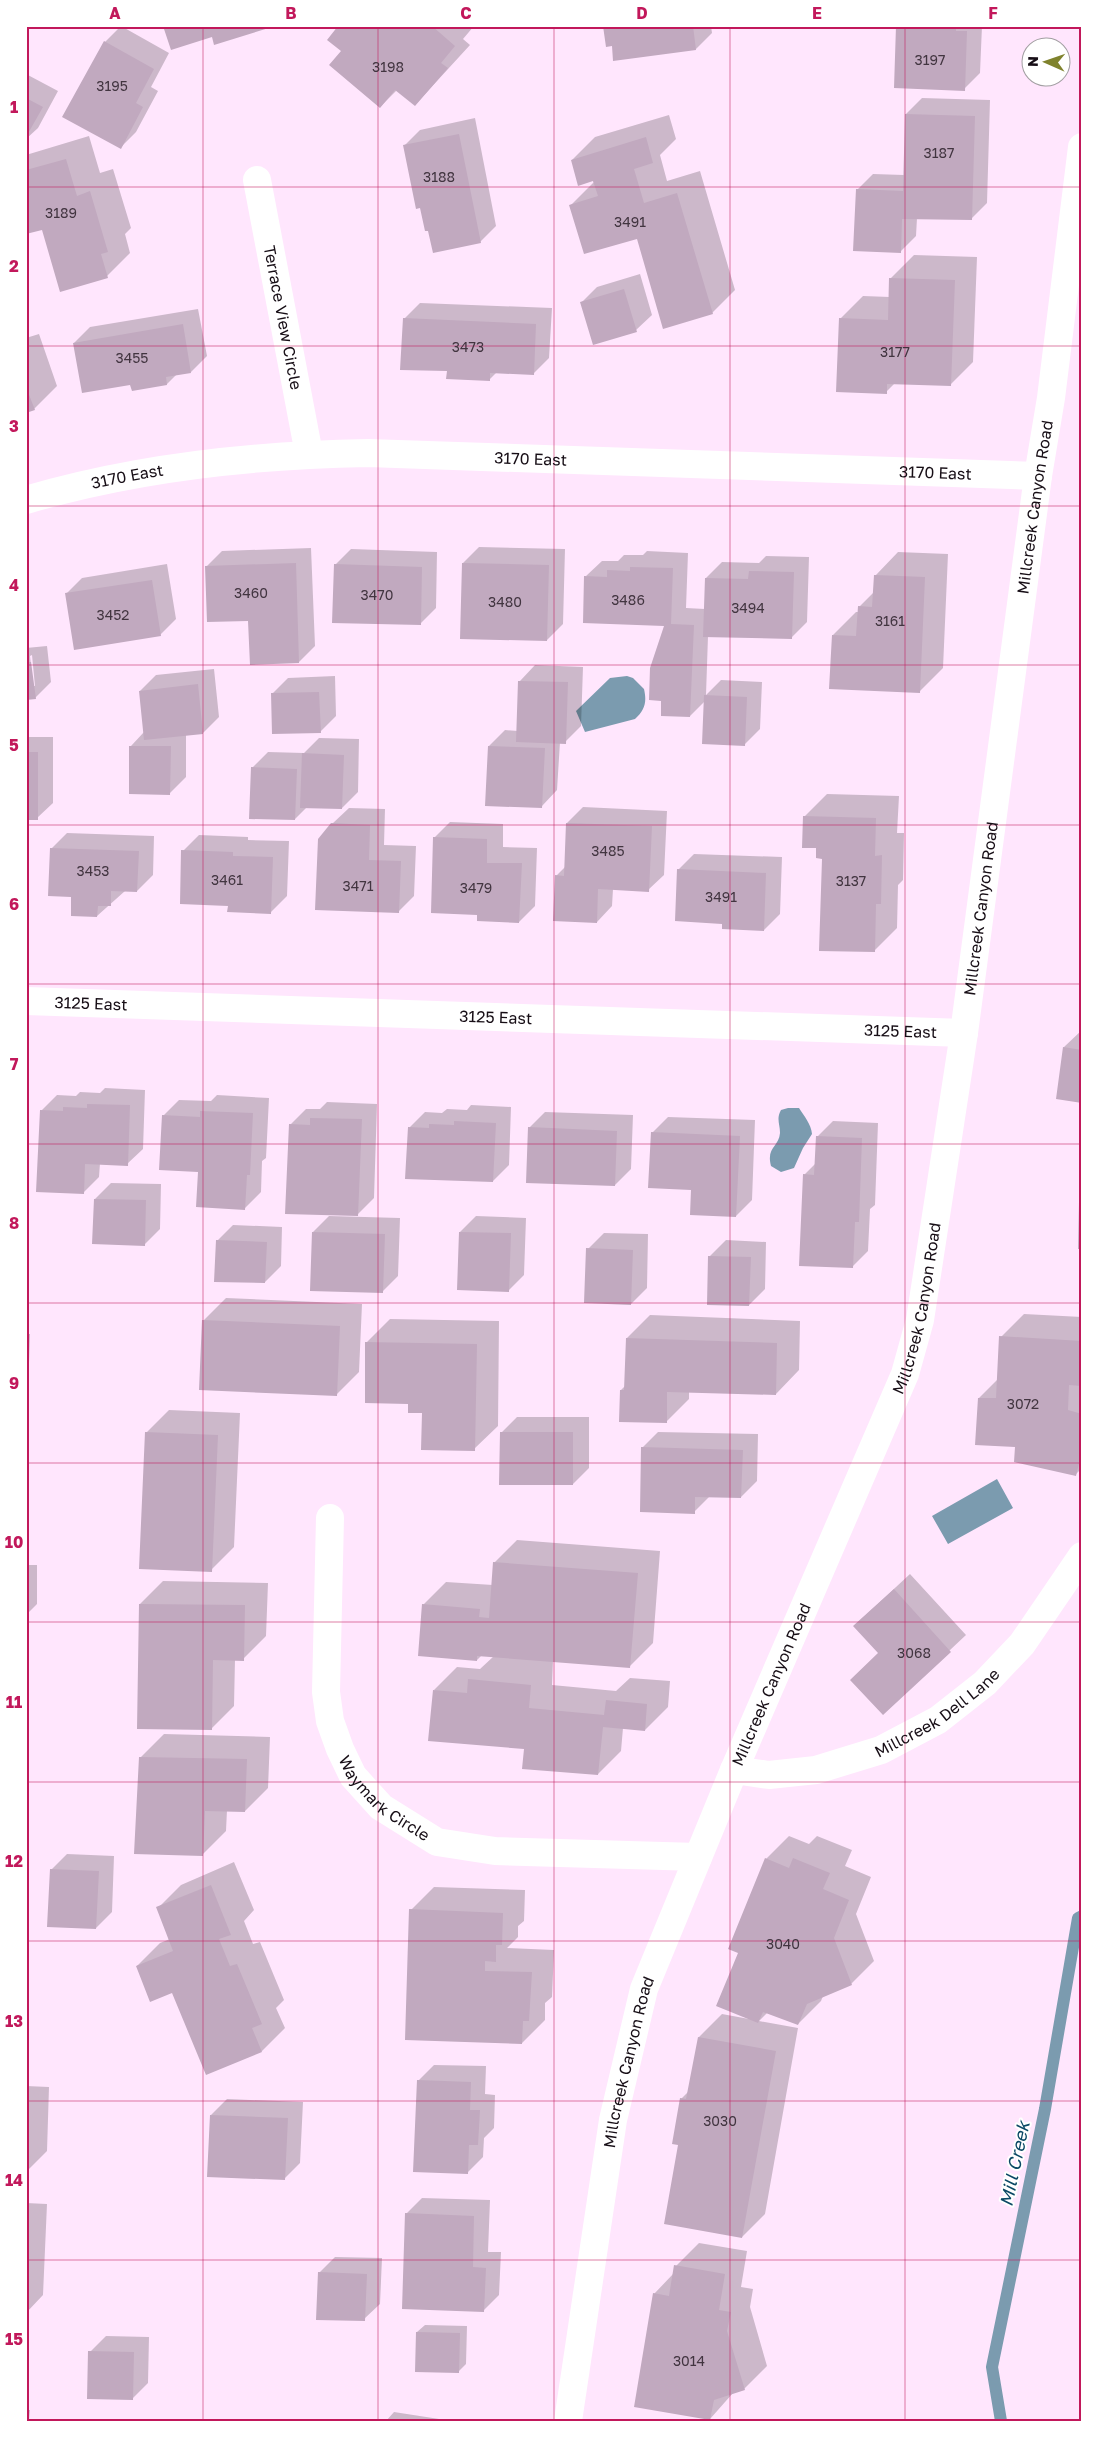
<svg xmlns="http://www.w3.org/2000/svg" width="1108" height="2447" font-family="'Golos Text',sans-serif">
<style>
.water{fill:#7b9baf}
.shadow{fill:#0003;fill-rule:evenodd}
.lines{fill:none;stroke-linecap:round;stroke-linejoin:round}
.stream{stroke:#7b9baf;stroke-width:12}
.building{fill:#c1a9bf}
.minor{stroke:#fff;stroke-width:28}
.grid{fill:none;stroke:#c2185b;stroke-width:1;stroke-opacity:0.55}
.labels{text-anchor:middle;stroke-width:4;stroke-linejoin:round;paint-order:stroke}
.number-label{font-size:14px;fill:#423540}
.street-label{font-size:16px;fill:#170e16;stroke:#fff}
.water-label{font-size:18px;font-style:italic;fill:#0b4865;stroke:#fff}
.neatline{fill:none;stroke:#c2185b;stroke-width:2}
.grid-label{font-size:16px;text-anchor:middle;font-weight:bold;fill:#c2185b}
</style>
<rect width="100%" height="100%" fill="#ffe6fd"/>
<path class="water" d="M627,676L633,678L644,689C647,702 645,710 635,719L585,732L576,711L610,678Z
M788,1108H799C804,1116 811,1124 812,1134L803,1148L794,1168L781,1172L771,1166C766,1147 779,1147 780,1133C780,1124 776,1119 781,1110Z
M997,1479L1013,1508L948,1544L932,1516Z"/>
<path class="shadow" d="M121,26L169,53L151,87L158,91L136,132L121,147L105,42Z
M340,26H474L463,39L470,45L415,105L397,90L380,107L343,51Z
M604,26H711L712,33L696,49L613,44Z
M897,26H982L980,73L964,89Z
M26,74L58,91L38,128L26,139Z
M922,98L990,100L987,203L971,219L917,218L916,236L900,252L857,190L873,174L904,175L906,114Z
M669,115L676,139L660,155L667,181L700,171L735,290L712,313L638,238L571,205L594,182L572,160L595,137Z
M475,118L496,226L480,242L404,146L420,130Z
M89,136L100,173L113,169L131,228L125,234L130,253L107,276L43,228L26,233V155Z
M914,255L977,257L973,362L950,385L895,383L886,392L840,319L863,296L890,297L891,278Z
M640,274L652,315L636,330L581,303L597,287Z
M420,303L552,308L549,358L533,374L497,372L489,380L448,370L404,319Z
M198,309L207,356L191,372L177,374L167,384H131L74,343L90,327Z
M39,334L57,386L34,409L26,412V338Z
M479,547L565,549L563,624L547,640L463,563Z
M311,548L315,646L299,662L250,619L206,567L222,551Z
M351,549L437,552L436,608L420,624L335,565Z
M647,551L688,553L686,608L705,609L706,578L722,562L759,563L766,556L809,557L807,622L791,638L708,636L706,695L721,680L762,682L760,729L744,745L705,701L690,716L666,625L586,576L602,561H618L624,555H643Z
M898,552L948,554L943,668L920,691L833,635L856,612H859V607L874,592L875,576Z
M167,564L176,619L160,635L66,594L82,578Z
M47,646L51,682L35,698L26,699V648ZM32,655L35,686H33L30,656Z
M535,665L583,667L581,726L565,742H560L557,790L542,806L489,746L505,730L518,731L520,681Z
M214,669L219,717L203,733L186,735V777L170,793L131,746L144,732L140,691L156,675Z
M335,676L336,716L320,732L272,694L288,678Z
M26,737H53V803L37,818H26Z
M319,738L359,739L358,792L342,808L307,807L295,819L252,768L268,752L304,753Z
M827,794L899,796L897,833H904L903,880L898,885L897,928L874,951L817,847L804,817Z
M583,807L667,811L664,875L648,890L613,889L612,906L597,922L556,876L565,867L567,823Z
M349,808L385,809L384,845L416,846L414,896L398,912L332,824Z
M450,822L503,824V847L537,848L535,906L519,922L478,913L434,838Z
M67,833L154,836L153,875L137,891H125L97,916L73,895L51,849Z
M199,835L248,837V840L289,841L287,896L271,912L229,905L183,851Z
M694,854L782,857L780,914L764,930L723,922L678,870Z
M1082,1030V1102L1064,1047Z
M105,1088L145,1090L143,1149L127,1164L100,1163L99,1177L83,1193L41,1111L57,1095L76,1096L80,1092L100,1093Z
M217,1095L269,1098L266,1158L262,1161L261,1192L245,1208L199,1171L163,1116L179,1100L211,1101Z
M327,1102L377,1104L374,1198L358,1214L290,1125L306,1109H320Z
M471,1105L511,1107L509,1165L493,1181L409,1128L425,1112L442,1113L447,1109L467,1110Z
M545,1112L633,1115L631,1169L615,1185L529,1128Z
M668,1117L755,1120L752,1200L736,1216L692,1188L652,1133Z
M833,1121L878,1123L875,1205L870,1209L868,1251L852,1267L804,1175L816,1163L817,1137Z
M111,1183L161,1184L160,1229L144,1245L95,1199Z
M329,1216L400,1218L398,1276L382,1292L313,1232Z
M476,1216L526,1218L524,1275L508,1291L460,1232Z
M233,1225L282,1227L281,1266L265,1282L217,1241Z
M604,1233L648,1234L647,1288L631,1304L588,1249Z
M726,1240L766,1242L765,1289L749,1305L710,1256Z
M226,1298L362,1304L359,1372L336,1395L203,1321Z
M1024,1314L1082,1317V1468L1075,1475L1016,1445L979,1398L998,1379L1001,1337Z
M650,1315L800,1321L799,1370L776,1394L689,1391V1399L666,1422L621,1390L625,1386L627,1338Z
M390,1319L499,1321L498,1426L474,1449L409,1403L367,1342Z
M26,1334H30L28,1393L26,1395Z
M169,1410L240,1413L234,1547L211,1570L146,1433Z
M517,1417H589V1468L573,1484L501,1433Z
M658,1432L758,1434L757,1481L741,1497L710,1496L694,1512L642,1448Z
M517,1540L660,1551L653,1643L630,1666L553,1660L552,1685L616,1691L630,1678L670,1681L668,1707L645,1730L623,1728L621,1751L598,1774L525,1748L434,1690L457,1667L480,1669L494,1656L482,1655L477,1660L423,1605L446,1582L493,1585L494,1563Z
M26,1565H37V1604L26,1615Z
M910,1574L966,1635L883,1713L880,1653L854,1626Z
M163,1581L268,1583L266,1636L243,1659H235L234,1706L211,1729L140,1604Z
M164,1734L270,1737L268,1788L245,1811L227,1810L226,1831L203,1854L141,1757Z
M789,1836L809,1844L817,1836L852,1850L845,1866L871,1877L856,1914L874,1961L851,1984L823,1996L821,2001L798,2024L768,2012L759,2021L798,2028L765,2214L742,2237L679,2144L681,2099L689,2091L699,2037L722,2014L749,2019L739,1952L766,1859Z
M67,1854L114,1856L112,1912L96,1928L51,1870Z
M234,1862L254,1910L244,1921L253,1944L260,1942L284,2000L276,2008L285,2028L262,2051L207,2073L173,1991L137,1966L160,1943L170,1939L158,1908L181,1885Z
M434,1887L525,1890L524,1921L518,1926V1937L507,1948L554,1950L552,1997L545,2003V2020L522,2043L411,1910Z
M434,2065L486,2066L485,2094L495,2095L494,2128L484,2138L483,2157L467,2173L418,2081Z
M26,2086L49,2087L47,2151L26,2172Z
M227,2099L303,2102L300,2163L284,2179L211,2115Z
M422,2198L490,2200L488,2252H501L499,2295L483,2311L406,2214Z
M26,2203L47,2204L43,2295L26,2313Z
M699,2243L747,2251L741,2287L753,2289L750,2307L767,2366L744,2389L733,2393L710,2419L654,2294L674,2273L676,2266Z
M335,2257L382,2258L380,2304L364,2319L319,2273Z
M425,2325L467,2326L466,2364L458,2372L417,2332Z
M106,2336L149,2337L148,2383L132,2399L90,2352Z
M26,2410H30L29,2421H26Z
M394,2412L452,2421H386Z"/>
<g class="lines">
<path class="stream" d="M1001,2421L992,2367L1045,2109L1078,1918L1082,1916"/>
</g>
<path class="building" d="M163,26H272V27L214,45L212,37L171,50Z
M338,26H432L455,46L441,63L448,68L415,106L395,90L380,108L329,65L341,51L327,40Z
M603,26H693L696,50L613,61L612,46L606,47Z
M896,26H956V31H967L965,91L894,88Z
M104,41L154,69L136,103L143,107L121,149L62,117Z
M26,98L43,107L26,137Z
M905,114L975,116L972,220L902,219L901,253L853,251L856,189L903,191Z
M459,134L481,243L433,253L428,231H425L420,208L416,209L403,145Z
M646,137L653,163L634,169L644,203L677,193L713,314L663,329L637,239L584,254L569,205L598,196L593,181L578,186L571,160Z
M66,159L77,196L90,191L108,252L101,254L108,278L60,292L42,230L26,234V170Z
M889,278L955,280L951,386L887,384V394L836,392L839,318L888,320Z
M624,289L637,332L593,345L580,302Z
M403,318L536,324L534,375L490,373V381L446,379L447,371L400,370Z
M183,324L191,373L166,377L167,385L132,391L130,385L82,393L73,343Z
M26,387L35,410L26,413Z
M296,563L299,663L250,665L248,621L207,622L205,566Z
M462,563L549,565L547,641L460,639Z
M334,564L422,567L421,625L332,623Z
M630,567L673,568L671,624L694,625L690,717L661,716V701L649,700L650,668L664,626L583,623L584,576L607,577V570L630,571Z
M749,571L794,572L792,639L703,637L705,578L748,579Z
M874,575L925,577L920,693L829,689L832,635L856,636L858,606L872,607Z
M152,580L161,636L74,650L65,593Z
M26,662H31L36,699L26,700Z
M518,681L568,682L566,744L516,742Z
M198,684L203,734L144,740L139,691Z
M319,692L321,733L272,734L271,693Z
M704,695L747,697L745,746L702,744Z
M129,746H171L170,795L129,794Z
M488,746L545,748L542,808L485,806Z
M26,752H38V820H26Z
M302,753L344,755L342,809L300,808Z
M251,767L297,769L295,820L249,819Z
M803,816L876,818L875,856L882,855L881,904H876L875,952L819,951L822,859L816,858V848H802Z
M331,823L370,825L369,860L401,861L399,913L315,910L318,839Z
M566,823L652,826L649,892L598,889L597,923L553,921L555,875L564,876Z
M433,837L487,839V863H522L519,923L477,921V915L431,913Z
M50,848L139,851L137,892L111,891V906H98L97,917L71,916V897L48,896Z
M181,850L233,852V856L273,857L271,914L227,912L228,906L180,904Z
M677,869L766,873L764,931L722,929V924L675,921Z
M1063,1047L1082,1050V1103L1056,1099Z
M87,1104L130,1105L128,1166L85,1164L84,1194L36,1192L40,1110L63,1111V1107L87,1108Z
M200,1111L253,1113L250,1175H247L245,1210L196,1207L198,1172L159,1170L162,1115L200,1117Z
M310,1118L362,1119L358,1216L285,1214L289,1124L310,1125Z
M454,1121L496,1123L493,1182L405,1179L408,1127L429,1128V1124L454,1125Z
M528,1127L617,1131L615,1186L526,1183Z
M651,1132L740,1136L736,1217L690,1215L691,1190L648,1188Z
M816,1136L862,1138L859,1222H855L853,1268L799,1266L803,1174L814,1175Z
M1080,1155H1082V1249H1078Z
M94,1199L146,1200L145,1246L92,1244Z
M312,1232L385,1234L383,1293L310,1291Z
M459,1232L511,1233L509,1292L457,1290Z
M216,1240L267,1242L265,1283L214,1282Z
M586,1248L633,1250L631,1305L584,1303Z
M708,1256L751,1257L749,1306L707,1305Z
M202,1320L340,1326L337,1396L199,1390Z
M999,1336L1082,1341V1386L1069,1385L1068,1410L1082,1414V1451L1076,1476L1014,1462L1015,1447L975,1445L978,1398H996Z
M626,1338L777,1343L776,1395L667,1392V1423L619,1422L620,1390H624Z
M365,1342L477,1344L475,1451L421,1450L422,1413H408V1404L365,1403Z
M145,1432L218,1435L212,1572L139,1569Z
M500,1432H573V1485H499Z
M641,1447L743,1450L741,1498L695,1497V1514L640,1512Z
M493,1562L638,1573L630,1668L477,1656V1661L418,1656L422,1604L480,1609L479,1617L489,1618Z
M894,1589L951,1652L883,1715L850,1680L878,1653L853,1626Z
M139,1604L245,1605L244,1661L213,1660L212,1730L137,1729Z
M468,1679L531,1685L529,1708L604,1715L606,1700L647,1704L645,1731L603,1727L598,1775L522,1769L524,1749L428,1741L433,1690L467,1693Z
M139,1757L247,1759L245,1812L205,1811L203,1856L134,1854Z
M765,1858L789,1868L793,1858L830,1873L823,1889L849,1900L834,1938L852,1985L807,2004L798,2025L763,2012L758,2023L716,2006L738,1953L728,1949Z
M50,1869L99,1871L96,1929L47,1927Z
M211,1885L231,1935L219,1939L230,1966L237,1964L262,2024L252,2028L262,2052L206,2075L172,1993L150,2002L136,1966L173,1951L156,1907Z
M409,1909L503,1913L502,1945H496V1962L485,1961V1971L532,1972L529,2021H523L522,2044L405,2040Z
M698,2037L776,2051L742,2238L664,2224L678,2145L672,2144L680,2098L686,2099Z
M417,2080L471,2082L470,2110H480L478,2145H469L468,2174L413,2172Z
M210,2115L288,2118L285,2180L207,2177Z
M405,2213L474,2216L473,2267L486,2268L484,2312L402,2309Z
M674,2265L725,2274L719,2310L731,2312L727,2331L745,2390L714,2400L710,2420L634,2407L653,2293L669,2296Z
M318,2272L367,2274L365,2321L316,2320Z
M416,2332L460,2333L459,2373L415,2372Z
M88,2351L134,2352L133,2400L87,2399Z"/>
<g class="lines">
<g class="minor">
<path id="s1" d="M257,180L309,454"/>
<path id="s2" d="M26,500C138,467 252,455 368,453L1038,476"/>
<path id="s3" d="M26,1001L964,1033"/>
<path id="s4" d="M330,1518L326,1692L330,1721L340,1749L353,1776L381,1807L437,1842L495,1851L698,1857"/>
<path id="s5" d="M734,1770L769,1775L816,1770L881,1750L938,1720L985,1683L1022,1644L1082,1556"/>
<path id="s6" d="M568,2421L613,2120L644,1989L734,1770L905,1374L920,1320L964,1033L1038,476L1051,398L1082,147"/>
</g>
</g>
<path class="grid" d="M203,26V2421M378,26V2421M554,26V2421M730,26V2421M905,26V2421M26,187H1082M26,346H1082M26,506H1082M26,665H1082M26,825H1082M26,984H1082M26,1144H1082M26,1303H1082M26,1463H1082M26,1622H1082M26,1782H1082M26,1941H1082M26,2101H1082M26,2260H1082"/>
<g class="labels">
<g class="number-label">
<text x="930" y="65">3197</text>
<text x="388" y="72">3198</text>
<text x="112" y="91">3195</text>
<text x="939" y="158">3187</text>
<text x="439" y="182">3188</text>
<text x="61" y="218">3189</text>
<text x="630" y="227">3491</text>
<text x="468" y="352">3473</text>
<text x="895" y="357">3177</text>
<text x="132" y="363">3455</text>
<text x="251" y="598">3460</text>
<text x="377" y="600">3470</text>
<text x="628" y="605">3486</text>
<text x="505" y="607">3480</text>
<text x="748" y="613">3494</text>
<text x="113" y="620">3452</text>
<text x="890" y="626">3161</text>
<text x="608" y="856">3485</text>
<text x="93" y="876">3453</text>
<text x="227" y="885">3461</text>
<text x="851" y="886">3137</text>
<text x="358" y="891">3471</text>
<text x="476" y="893">3479</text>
<text x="721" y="902">3491</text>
<text x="1023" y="1409">3072</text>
<text x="914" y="1658">3068</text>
<text x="783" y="1949">3040</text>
<text x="720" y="2126">3030</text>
<text x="689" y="2366">3014</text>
</g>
<g class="street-label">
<text dy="6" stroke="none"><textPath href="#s1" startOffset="140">Terrace View Circle</textPath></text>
<text dy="6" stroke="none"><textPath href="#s2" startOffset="509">3170 East</textPath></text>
<text dy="6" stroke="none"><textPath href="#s2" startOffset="914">3170 East</textPath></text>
<text dy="6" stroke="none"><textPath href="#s2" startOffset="104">3170 East</textPath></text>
<text dy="6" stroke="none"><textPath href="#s6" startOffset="1984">Millcreek Canyon Road</textPath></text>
<text dy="6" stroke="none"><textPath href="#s6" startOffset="1579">Millcreek Canyon Road</textPath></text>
<text dy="6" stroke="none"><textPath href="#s3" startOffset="65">3125 East</textPath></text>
<text dy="6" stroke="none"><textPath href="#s3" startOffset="470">3125 East</textPath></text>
<text dy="6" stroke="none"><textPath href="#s3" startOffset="875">3125 East</textPath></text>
<text dy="6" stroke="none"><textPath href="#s6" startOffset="1174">Millcreek Canyon Road</textPath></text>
<text dy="6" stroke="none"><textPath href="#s6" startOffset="769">Millcreek Canyon Road</textPath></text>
<text dy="6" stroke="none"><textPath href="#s5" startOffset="218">Millcreek Dell Lane</textPath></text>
<text dy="6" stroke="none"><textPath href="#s4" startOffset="301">Waymark Circle</textPath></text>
<text dy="6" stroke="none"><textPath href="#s6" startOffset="364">Millcreek Canyon Road</textPath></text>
</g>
<g class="water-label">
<text transform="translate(1015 2164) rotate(-78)" y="6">Mill Creek</text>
</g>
</g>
<rect width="1108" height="2447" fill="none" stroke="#ffffff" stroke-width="55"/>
<g transform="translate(1046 62) rotate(272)"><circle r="24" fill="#ffffff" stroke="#a29fa2"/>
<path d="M0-4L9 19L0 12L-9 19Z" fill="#7f822d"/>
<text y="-8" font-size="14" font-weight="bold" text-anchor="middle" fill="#170e16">N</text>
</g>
<rect x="28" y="28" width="1052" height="2392" class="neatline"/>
<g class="grid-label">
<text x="115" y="19">A</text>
<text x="291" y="19">B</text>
<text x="466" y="19">C</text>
<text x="642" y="19">D</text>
<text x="817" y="19">E</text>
<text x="993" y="19">F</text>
<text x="14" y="113">1</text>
<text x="14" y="272">2</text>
<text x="14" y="432">3</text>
<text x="14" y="591">4</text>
<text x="14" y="751">5</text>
<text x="14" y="910">6</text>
<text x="14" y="1070">7</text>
<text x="14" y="1229">8</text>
<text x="14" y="1389">9</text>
<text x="14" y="1548">10</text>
<text x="14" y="1708">11</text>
<text x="14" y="1867">12</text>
<text x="14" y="2027">13</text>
<text x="14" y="2186">14</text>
<text x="14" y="2345">15</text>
</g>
</svg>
